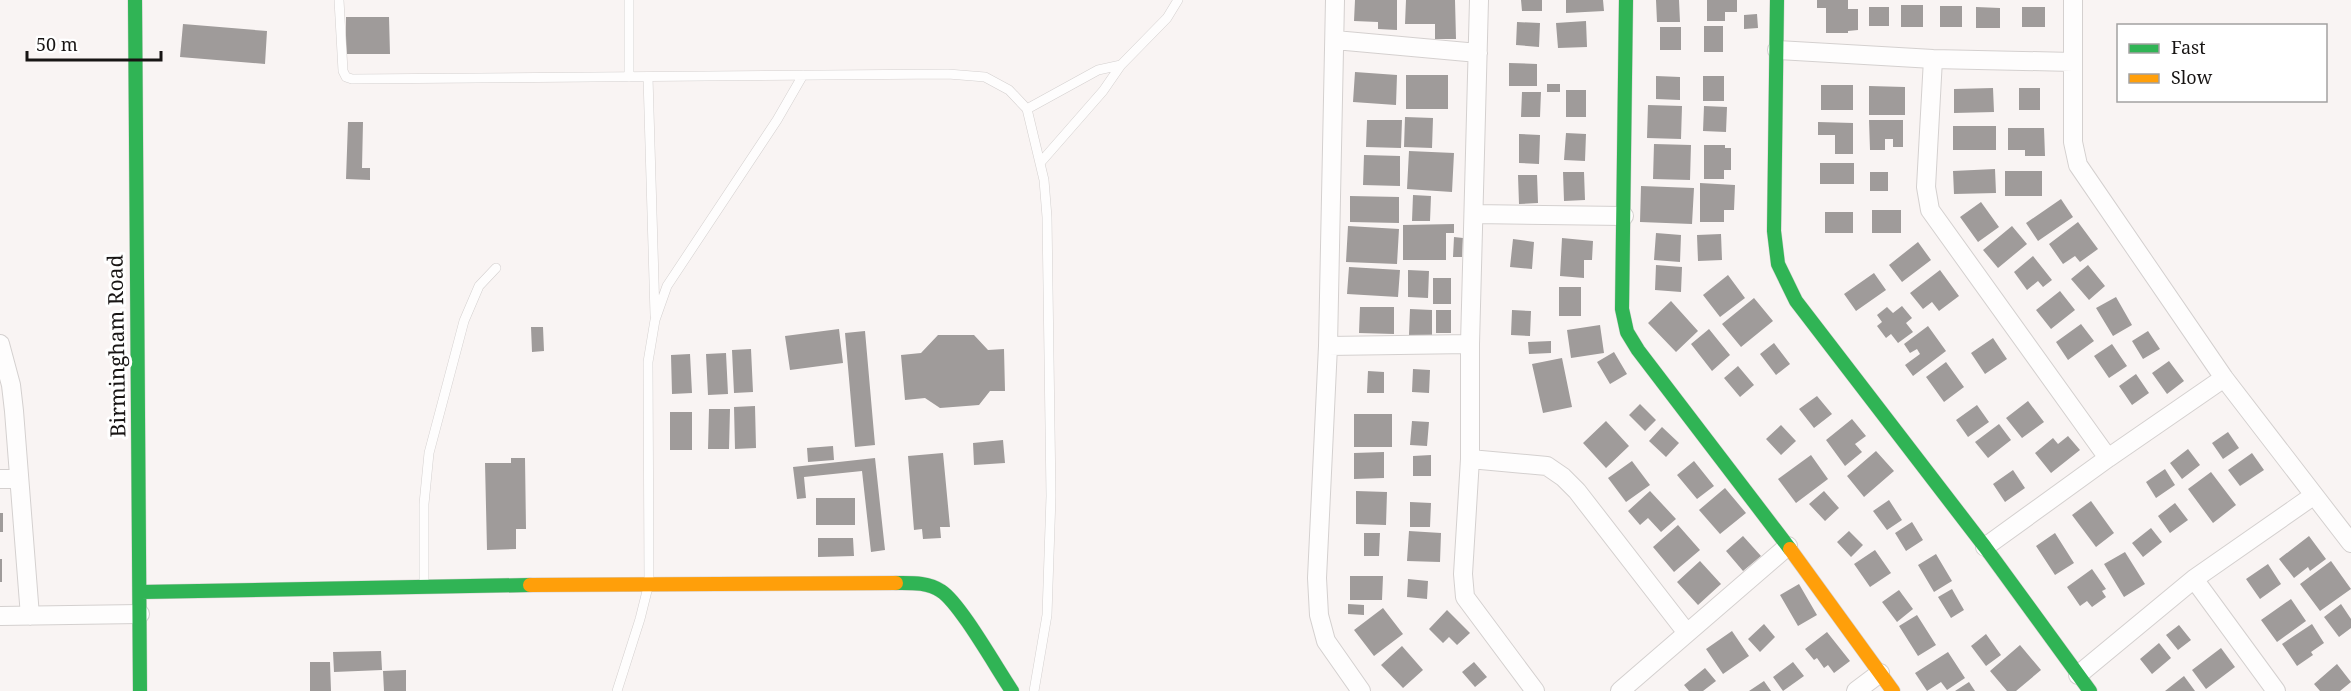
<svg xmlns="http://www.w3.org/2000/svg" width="2351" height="691" font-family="'Noto Serif',serif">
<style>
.building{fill:#9f9b9a}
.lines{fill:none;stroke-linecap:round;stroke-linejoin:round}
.lane-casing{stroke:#d4d0cf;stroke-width:10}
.street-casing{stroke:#d4d0cf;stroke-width:20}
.fast-casing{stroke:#d4d0cf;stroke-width:15}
.slow-casing{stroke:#d4d0cf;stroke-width:15}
.lane{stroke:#fefdfd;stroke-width:9}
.street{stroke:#fefdfd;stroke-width:18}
.fast{stroke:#30b455;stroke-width:14}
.slow{stroke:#ff9f0a;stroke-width:14}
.labels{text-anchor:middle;stroke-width:6;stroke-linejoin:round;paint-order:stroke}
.street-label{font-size:21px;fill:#181514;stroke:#fff}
</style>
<rect width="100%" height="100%" fill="#f9f4f3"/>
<path class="building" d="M1355,0H1397V30L1378,29V22L1354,21Z
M1406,0H1455L1456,39H1435V24H1405Z
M1521,0H1542V11H1522Z
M1566,0H1603L1604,11L1566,13Z
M1656,0H1679L1680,22H1657Z
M1707,0H1737V12H1725V21H1707Z
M1817,0H1848V9H1858V30L1848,31V33H1826V8H1817Z
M1901,5H1923V27H1901Z
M1940,6H1962V27H1940Z
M1869,7H1889V26H1869Z
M1976,7L2000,8V28H1976Z
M2022,7H2045V27H2022Z
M1757,14L1758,28L1744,29V15Z
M346,17H389L390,54H346Z
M1586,21L1587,47L1558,48L1556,23Z
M1517,22L1540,23L1539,47L1516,45Z
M183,24L267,31L265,64L180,57Z
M1704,26H1723V52H1704Z
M1660,27H1681V50H1660Z
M1509,63L1537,64V86H1509Z
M1355,72L1397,75L1396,105L1353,102Z
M1406,75H1448V109H1406Z
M1656,76L1680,77V100L1656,99Z
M1703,76H1724V101H1703Z
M1547,84H1560V92H1547Z
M1821,85H1853V110H1821Z
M1869,86L1905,87V115H1869Z
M1993,88L1994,112L1954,113V89Z
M2019,88H2040V110H2019Z
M1566,90H1586V117H1566Z
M1522,92H1541L1540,117H1521Z
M1648,105L1682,106L1681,139L1647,138Z
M1704,106L1727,107L1726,132L1703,131Z
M1405,117L1433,118L1432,148L1404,147Z
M1367,120H1402L1401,148L1366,147Z
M1869,120H1903V147H1893V139H1885V150H1870Z
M348,122H363L362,168H370V180L346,179Z
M1818,122L1853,123V154H1835V135H1818Z
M1953,126H1996V150H1953Z
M2008,128H2044L2045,156H2025V150H2008Z
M1566,133L1586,134L1585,161L1564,160Z
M1519,134L1540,135L1539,164L1519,163Z
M1654,144L1691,145L1690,180L1653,179Z
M1704,145H1725V148H1731V170H1724V179H1704Z
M1409,151L1454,153L1452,192L1407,189Z
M1364,155L1400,156V186L1363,185Z
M1820,163H1854V184H1820Z
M1995,169L1996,193L1954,194L1953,171Z
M2005,171H2042V196H2005Z
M1563,172H1584L1585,200L1564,201Z
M1870,172H1888V191H1870Z
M1518,175H1537L1538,203L1519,204Z
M1700,183L1735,185L1734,210H1724V222H1700Z
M1641,186L1694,188L1692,224L1640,222Z
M1413,195L1431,196L1430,221H1412Z
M1350,196L1399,197V223L1350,222Z
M2061,199L2073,217L2038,241L2026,223Z
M1981,202L1999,227L1978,242L1960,217Z
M1872,210H1901V233H1872Z
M1825,212H1853V233H1825Z
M2078,222L2098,249L2080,262L2075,256L2063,264L2049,244Z
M1454,224V233H1446V260H1403V225Z
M1348,226L1399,229L1397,264L1346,262Z
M2012,226L2027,244L1998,268L1983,250Z
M1656,233L1681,235L1680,262L1654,260Z
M1721,234L1722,260L1698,261L1697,235Z
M1454,237L1463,238L1462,257H1453Z
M1562,238L1593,241L1592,260H1584V278L1560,276Z
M1513,239L1534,242L1532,269L1510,267Z
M1918,242L1931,260L1902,282L1889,265Z
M2033,256L2052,280L2043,287L2038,281L2027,290L2014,272Z
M1656,265L1682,267L1681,292L1655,290Z
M2088,265L2105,286L2089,300L2071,279Z
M1349,267L1400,270L1398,297L1347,294Z
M1408,270L1429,271L1428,298L1408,297Z
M1940,270L1959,296L1939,311L1932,302L1923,309L1910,293Z
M1874,273L1886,290L1856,311L1844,294Z
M1728,275L1745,298L1720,317L1703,295Z
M1433,278H1451V304H1433Z
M1559,287H1581V316H1559Z
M2060,291L2075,310L2051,329L2036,310Z
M2116,297L2132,325L2113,336L2096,308Z
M1754,298L1773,321L1741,347L1722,324Z
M1671,301L1698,331L1676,352L1648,323Z
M1902,306L1912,318L1906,323L1913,332L1898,343L1891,334L1886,338L1877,326L1882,322L1877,315L1887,307L1893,313Z
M1360,307H1394V334L1359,333Z
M1410,309L1432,310V336L1409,335Z
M1436,310H1451V333H1436Z
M1512,310L1531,311L1530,336L1511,335Z
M2081,324L2094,341L2068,360L2056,342Z
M1600,325L1604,353L1571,358L1567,330Z
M1928,326L1946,351L1913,376L1905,365L1920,354L1917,349L1910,353L1904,344Z
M531,327H543L544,351L532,352Z
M839,329L843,363L790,370L785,336Z
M1709,329L1730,355L1712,371L1691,344Z
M865,331L875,445L855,447L845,333Z
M2148,331L2160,349L2143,359L2132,341Z
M938,335H974L988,350L1004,349L1005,391H990L979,405L940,408L925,398L905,400L901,355L921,353Z
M1993,338L2007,359L1985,374L1971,353Z
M1551,341V353L1529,354L1528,342Z
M1774,343L1790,364L1776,375L1760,354Z
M2112,344L2127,366L2109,378L2094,356Z
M751,349L753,392L734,393L732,350Z
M1614,352L1627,374L1610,384L1597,362Z
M726,353L728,394L708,395L706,354Z
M690,354L692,393L672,394L671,355Z
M1562,358L1572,407L1543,413L1532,364Z
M2169,361L2184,381L2167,394L2152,373Z
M1946,362L1964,387L1944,402L1926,377Z
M1738,366L1754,385L1740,397L1724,378Z
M1413,369L1430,370L1429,393L1412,392Z
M1368,371L1384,372V393H1367Z
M2136,374L2149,393L2132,405L2119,386Z
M1817,396L1832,414L1814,428L1799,409Z
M2028,401L2044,422L2022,438L2006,418Z
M1640,404L1656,420L1645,431L1629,415Z
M1977,405L1989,422L1968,437L1956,420Z
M755,406L756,448L735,449L734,407Z
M709,409H730L729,449H708Z
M670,412H692V450H670Z
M1354,414H1392V447H1354Z
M1852,419L1866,436L1855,444L1862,452L1845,466L1826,440Z
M1412,421L1429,422L1427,446L1410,445Z
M1606,421L1629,446L1606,468L1583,443Z
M1999,424L2011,440L1988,458L1975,442Z
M1781,425L1796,441L1781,455L1766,439Z
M1662,427L1679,443L1666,457L1649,441Z
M2228,432L2239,448L2223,459L2212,443Z
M2068,436L2080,450L2051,473L2035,453L2053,438L2058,444Z
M1003,440L1005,463L974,465L973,443Z
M833,446L834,460L808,462L807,448Z
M2188,449L2200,465L2182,479L2170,463Z
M1876,451L1894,471L1864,497L1847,476Z
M1384,452V478L1354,479V453Z
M943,453L950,527H940L941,538L923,539L922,529L914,530L908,456Z
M2252,453L2264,470L2240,486L2228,470Z
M1431,455V476H1413V456Z
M1811,455L1828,479L1796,503L1778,479Z
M511,458H525L526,529H516V549L487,550L485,463H511Z
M875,458L885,550L871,552L862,471L804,477L806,498L797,499L793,467Z
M1632,461L1650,485L1626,502L1608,478Z
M1694,461L1714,486L1697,499L1677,475Z
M2165,469L2175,485L2156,498L2146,482Z
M2013,470L2025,488L2005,502L1993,484Z
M2211,472L2236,505L2213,523L2188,489Z
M1725,488L1746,513L1720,534L1699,510Z
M1356,491L1387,492L1386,525L1356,524Z
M1650,491L1676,519L1661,532L1648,518L1640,525L1628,511Z
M1824,491L1839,508L1825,521L1809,504Z
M816,498H855V525H816Z
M1889,500L1902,520L1887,530L1873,511Z
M2091,501L2114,533L2096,547L2072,515Z
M1410,502L1431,503L1430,527H1410Z
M2175,503L2188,520L2170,533L2158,516Z
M0,513H3V532H0Z
M1912,522L1923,540L1906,551L1895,533Z
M1678,525L1700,550L1674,572L1653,547Z
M2151,528L2162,542L2143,557L2132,543Z
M1409,531L1441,533L1440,562L1407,561Z
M1849,531L1863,545L1851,557L1837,542Z
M1364,533H1380L1379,556H1364Z
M2055,533L2074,563L2055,575L2036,546Z
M1743,536L1761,556L1743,571L1726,551Z
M2309,536L2326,559L2310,571L2308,567L2294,578L2279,559Z
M818,538H853L854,556L818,557Z
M1875,550L1891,573L1870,587L1854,564Z
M2125,552L2145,584L2124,597L2104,564Z
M1936,554L1952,581L1934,592L1918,565Z
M0,559H2V582H0Z
M1700,561L1721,584L1698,605L1677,582Z
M2331,561L2351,589L2320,611L2300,584Z
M2268,564L2281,584L2260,599L2246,579Z
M2092,569L2106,589L2102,591L2106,597L2092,607L2087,601L2080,606L2067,587Z
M1350,576H1383L1382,600H1350Z
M1408,579L1428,581L1427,599L1407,597Z
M1799,584L1817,615L1798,626L1780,595Z
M1952,589L1964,610L1951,618L1938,597Z
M1899,590L1913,609L1897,622L1882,602Z
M2291,599L2306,621L2277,642L2261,620Z
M1348,604L1364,605V615L1348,614Z
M2341,604L2351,619V628L2339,637L2324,617Z
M1383,608L1403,634L1374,656L1354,630Z
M1447,610L1470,633L1457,645L1449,637L1443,643L1429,629Z
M1917,615L1936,645L1918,656L1899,626Z
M1764,624L1775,637L1760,652L1748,639Z
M2312,624L2324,643L2311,652L2313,655L2297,666L2282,644Z
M2179,625L2191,640L2178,650L2166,635Z
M1732,631L1749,656L1723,674L1706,649Z
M1827,632L1850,661L1834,673L1828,665L1824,668L1817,658L1814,660L1805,649Z
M1986,634L2001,655L1986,666L1971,646Z
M2159,643L2171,658L2152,674L2140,659Z
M2020,645L2041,670L2016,691H2007L1990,671Z
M1402,646L1423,670L1403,688L1381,665Z
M2221,648L2235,667L2206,689L2192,670Z
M381,651L382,670L334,672L333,652Z
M1948,652L1965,678L1947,690L1941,682L1927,691L1915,673Z
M310,662H330L331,691H310Z
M1474,662L1487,677L1475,687L1462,672Z
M1793,662L1804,676L1783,691L1773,677Z
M2337,664L2351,682L2340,691H2320L2314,684Z
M1705,668L1716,681L1703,691H1689L1684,685Z
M406,670V691H384L383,671Z
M2184,676L2195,691H2165Z
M1764,681L1771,691H1749Z
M1969,682L1975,691H1955Z"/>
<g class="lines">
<defs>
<path id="lane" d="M339,0L343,71L346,77L352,79L948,74L985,77L1009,90L1027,109L1044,180L1047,217L1051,496L1047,615L1034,691
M629,77V0
M648,77L655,315
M1027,109L1098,70L1121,65
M1040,163L1103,91L1121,65L1167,18L1178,0
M424,587V504L429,453L464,321L479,286L496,268
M617,691L640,619L649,583L648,362L655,320L667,286L777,120L803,75"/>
<path id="street" d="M1335,0L1328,346L1317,578L1319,615L1326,641L1361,691
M1479,0L1470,344V459L1463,574L1465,597L1535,691
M2073,0V142L2078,165L2224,378L2351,543
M1335,40L1478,53
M1777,50L1933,59L2073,62
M1933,59L1926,187L1930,210L2108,458
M1474,214L1624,216
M0,344L11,385L14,411L30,616
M1328,346L1470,344
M1470,459L1547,466L1563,477L1577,491L1687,633
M0,479H19
M1985,547L2108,458L2224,378
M2194,579L2276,691
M0,616L140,614
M2078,675L2194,579L2313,496
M1620,691L1788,546
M1856,691L1880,673"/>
<path id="fast" d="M135,0L140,691
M1626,0L1622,309L1627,332L1638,350L1790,549
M1777,0L1774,231L1778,264L1796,301L1985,547L2090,691
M896,583C911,583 928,582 941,591C960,603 997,669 1012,691
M141,592L530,585"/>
<path id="slow" d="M1790,549L1893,691
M530,585L896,583"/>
</defs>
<use href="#lane" class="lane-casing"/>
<use href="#street" class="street-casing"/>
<use href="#fast" class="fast-casing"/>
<use href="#slow" class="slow-casing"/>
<use href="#lane" class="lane"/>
<use href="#street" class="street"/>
<use href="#fast" class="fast"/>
<use href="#slow" class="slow"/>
</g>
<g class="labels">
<g class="street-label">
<text transform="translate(117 346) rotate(-91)" y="7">Birmingham Road</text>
</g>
</g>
<rect x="2117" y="24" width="210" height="78" fill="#ffffff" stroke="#a3a1a1" stroke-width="1.5"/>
<rect x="2129" y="44" width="30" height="9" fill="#30b455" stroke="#a3a1a1" stroke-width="1.5"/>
<text x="2171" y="54" font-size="18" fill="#181514">Fast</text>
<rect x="2129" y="74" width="30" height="9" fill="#ff9f0a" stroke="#a3a1a1" stroke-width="1.5"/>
<text x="2171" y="84" font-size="18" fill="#181514">Slow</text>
<path d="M27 51v9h134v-9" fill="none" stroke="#181514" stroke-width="3"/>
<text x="36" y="51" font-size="18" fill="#181514" stroke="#ffffff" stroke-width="4.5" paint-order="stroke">50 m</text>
</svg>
